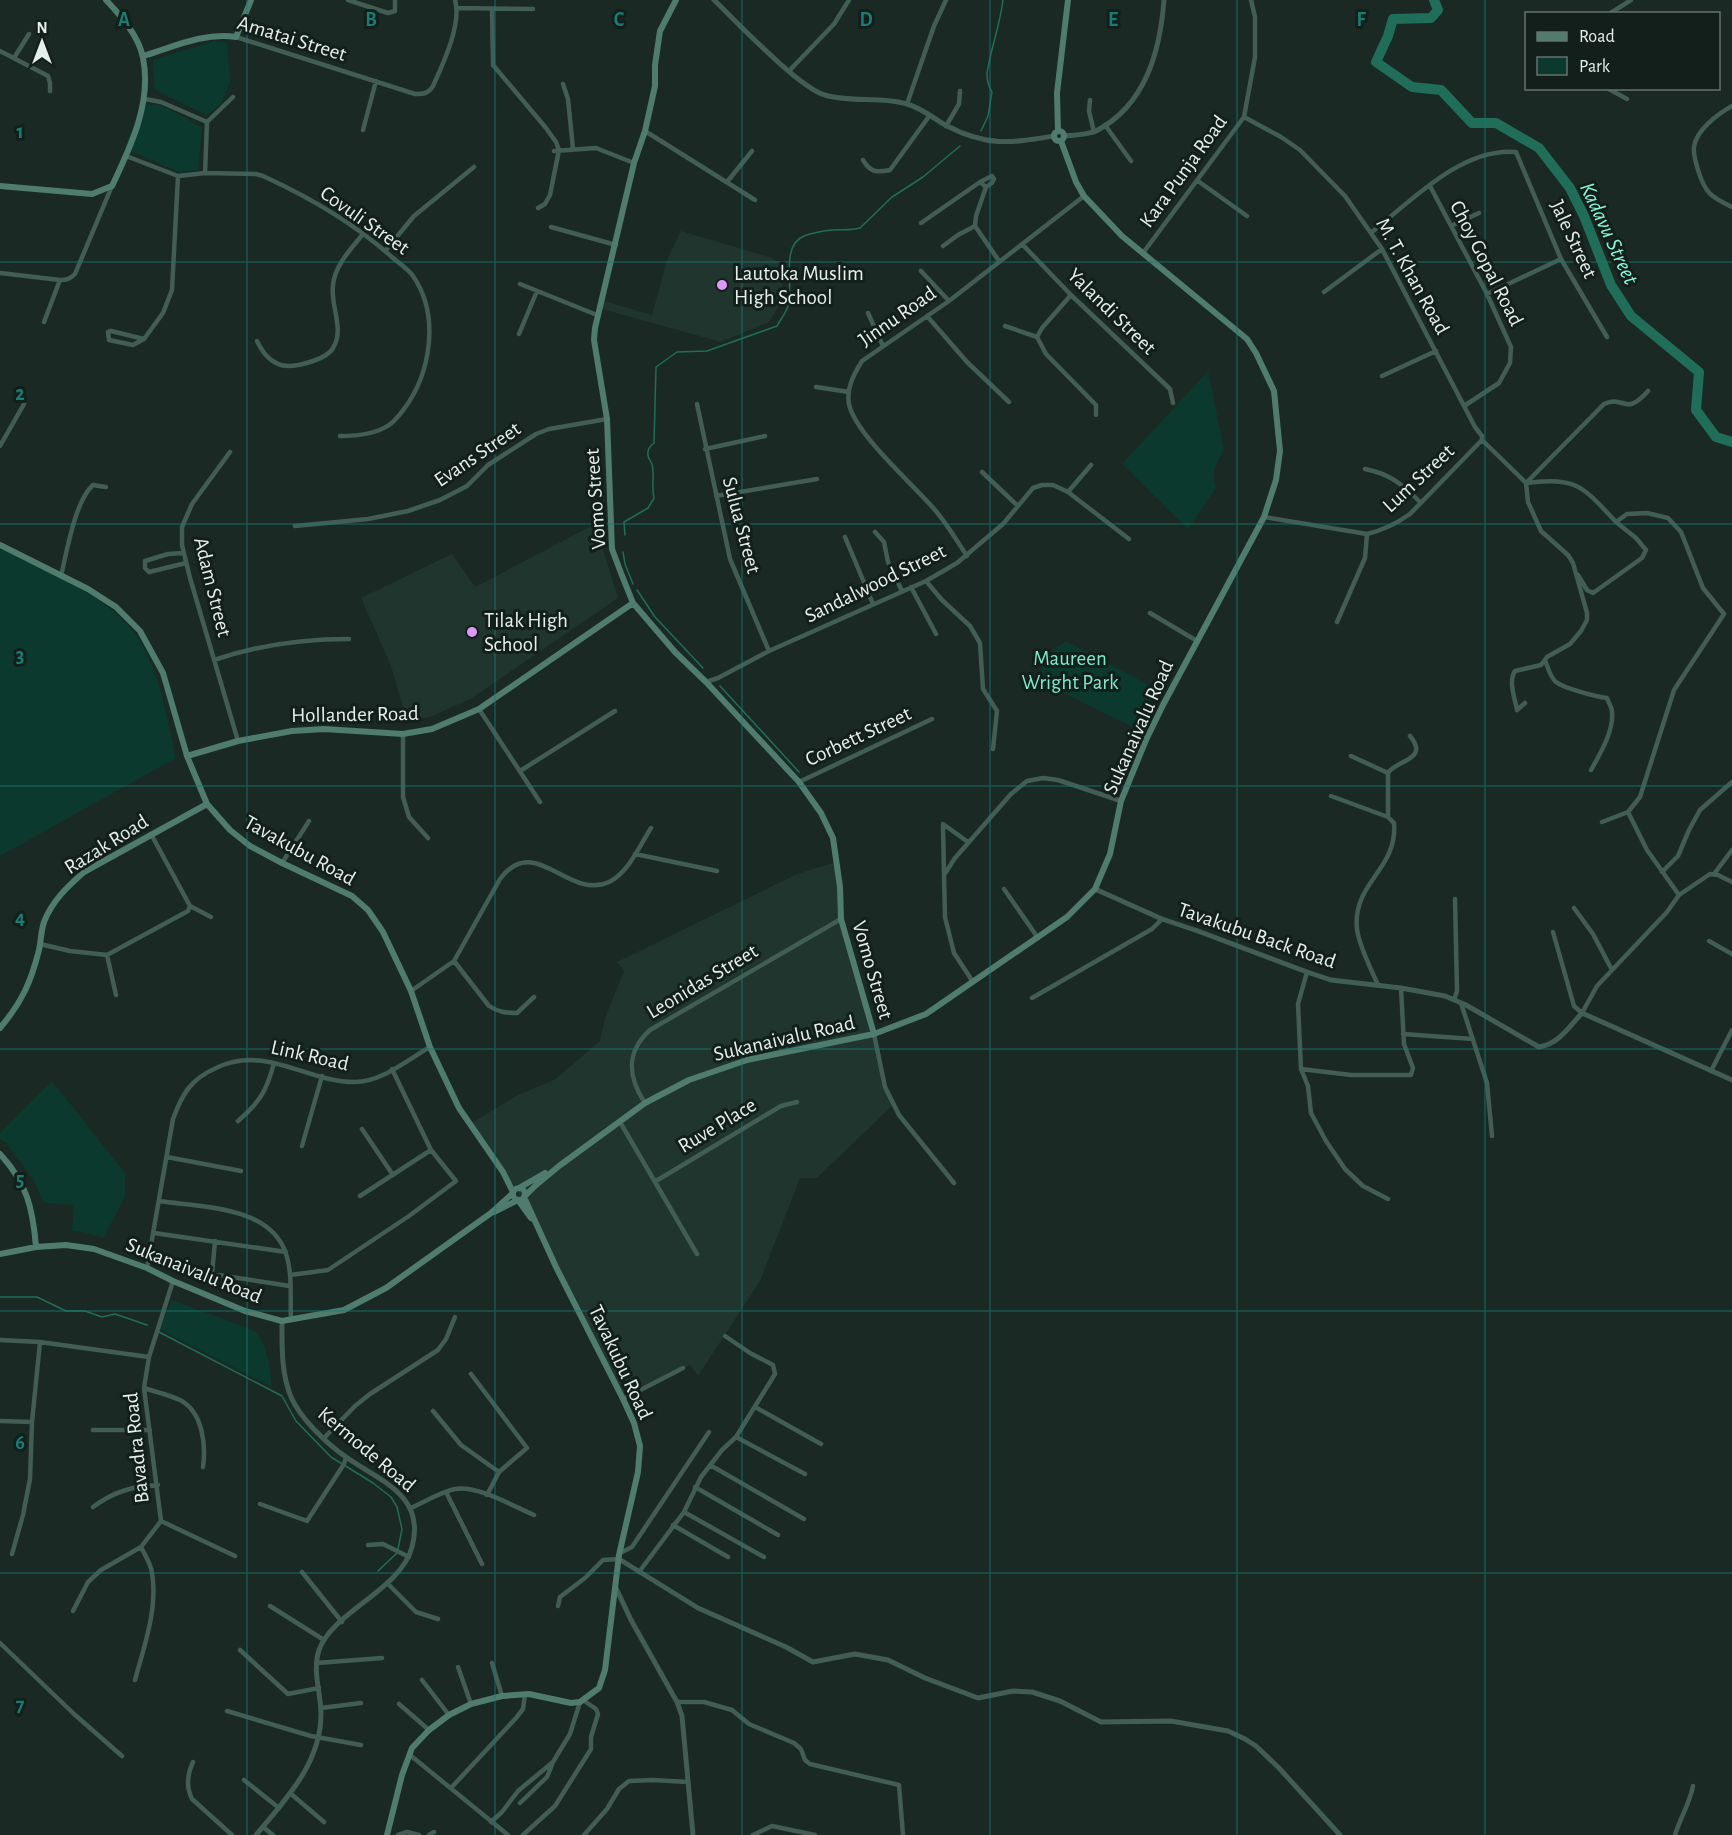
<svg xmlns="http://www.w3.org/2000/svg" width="1732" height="1835" font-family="'Alegreya Sans',sans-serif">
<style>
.built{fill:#1f352e}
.green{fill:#0c392d}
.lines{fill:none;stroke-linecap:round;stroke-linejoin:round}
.stream{stroke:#206d59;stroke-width:1.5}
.river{stroke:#206d59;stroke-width:10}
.minor{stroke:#425d54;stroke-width:4.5}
.tertiary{stroke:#425d54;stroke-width:5}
.secondary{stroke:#4f7c6e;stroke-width:6}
.grid{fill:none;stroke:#1a7c74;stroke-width:1.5;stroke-opacity:0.55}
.poi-dot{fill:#dd99f4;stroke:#121f1b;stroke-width:2}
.labels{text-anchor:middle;stroke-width:6;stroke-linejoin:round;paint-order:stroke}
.street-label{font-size:21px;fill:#e6efec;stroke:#121f1b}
.poi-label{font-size:21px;fill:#e6efec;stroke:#121f1b;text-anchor:start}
.park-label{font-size:21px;fill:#7febcb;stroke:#121f1b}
.water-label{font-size:22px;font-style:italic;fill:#8bf7d6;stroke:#121f1b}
.grid-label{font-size:20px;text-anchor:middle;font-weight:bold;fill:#1a7c74;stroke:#121f1b;stroke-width:6;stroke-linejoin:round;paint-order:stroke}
</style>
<rect width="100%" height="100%" fill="#1b2924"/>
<path class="built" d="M681,231L769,257L782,263L785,268L780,304L769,322L721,342L602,309L604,301L652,315L667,260Z
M595,524L618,598L472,698L430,717L407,720L391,666L361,598L452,554L475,587Z
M837,862L841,919L874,1034L885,1087L894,1104L817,1178H800L760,1281L698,1376L690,1365L623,1399L516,1189L470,1124L518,1095L554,1080L600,1041L605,1018L624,971L617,962L797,874Z"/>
<path class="green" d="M214,41L227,43L230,83L221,104L206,115L155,90L153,60Z
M143,104L161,105L202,127L198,170L179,172L124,148Z
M1208,371L1224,450C1216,463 1211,472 1216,488L1188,529L1122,464Z
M0,549C45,572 106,593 136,635C160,670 167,718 176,758L0,856Z
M1066,641L1156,689L1137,729L1042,682L1041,668L1052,651Z
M52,1081L125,1173V1197L103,1238L83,1232L72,1231L74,1205L44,1203L33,1179L6,1143L0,1139V1133Z
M172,1300L255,1331C268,1347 270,1367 272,1387L159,1329Z"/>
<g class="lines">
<path class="stream" d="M981,131L988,116L992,92C988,86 987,79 987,73C991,48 1000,25 1003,0
M625,535L624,522L648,508L654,498C651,486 655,476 652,464C651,461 648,459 648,455C647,450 650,446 654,443L656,367L677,352L707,351L777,326C780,320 786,313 788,306C794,285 780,246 804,236C812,233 823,231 832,230C841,229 850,231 860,228L892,197L923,177L960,146
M623,552L625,564L633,584
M637,590L655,617L703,668
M720,686L799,772
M0,1297H37L66,1311H85L102,1317L115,1314L147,1325
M159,1332L282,1396L296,1421L331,1457L373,1483L391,1497L397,1507L402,1529L398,1549
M378,1571L397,1553"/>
<path class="river" d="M1434,0L1438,10L1431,18L1393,19L1388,36L1376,62L1412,87L1441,90L1472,123H1496L1539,148L1570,188L1584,216L1611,285L1631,316L1699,372L1696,410L1716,437L1732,442"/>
<path class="minor" d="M348,0L388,13L395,11V0
M457,8L533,9
M492,9L493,65L546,128L556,142L559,150L550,195L545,204L538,208
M1609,14L1631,0
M236,37L415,94C423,94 428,94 433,86C443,64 462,24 455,0
M0,51L48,76L50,83V91
M14,58L29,34
M789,71L834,24L849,0
M563,84L568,99L573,149
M1607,88L1627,99
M145,99L161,102L207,122
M1090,100L1089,111L1094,132
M907,104L934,26L946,0
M1732,106C1718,114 1696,130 1694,147C1693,154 1696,163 1698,170C1705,193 1711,197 1732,207
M1244,117L1281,137L1300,150L1345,196L1382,249L1475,427L1482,436V440L1526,483C1577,476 1583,487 1616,522L1627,514L1647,513L1668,518L1681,532L1703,588L1724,614L1674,690L1640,797L1628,812
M207,122L233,97
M1105,125L1131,161
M946,126L959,104L960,91
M363,130L376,81
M645,131L755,200
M554,151L596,148L634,163
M126,156L178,176L205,173L256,174L263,176C309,197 355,224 393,258C400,264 408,269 413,276C440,315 431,373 404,409C400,414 395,421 389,425C376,434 355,436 340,436
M863,160C870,172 876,173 890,170L930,115
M205,173L207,122
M1198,181L1247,216
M727,182L752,151
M980,182L992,176L994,179L992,183L986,187
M1430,186L1487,294L1511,347L1510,363L1499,383L1464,406
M921,223L980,182L986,187L976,216L975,226L999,261
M1451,226L1479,213
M551,227L616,245
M1372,232C1411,201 1462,147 1516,152L1561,259L1607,337
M1022,244L1071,295L1170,389L1173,403
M943,246L958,235L975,226
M385,251L414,216L474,167
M1143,253L1244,117L1255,57V17L1251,0
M921,271L949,301
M0,273L60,280C67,280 70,279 75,274L112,186
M520,284L597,315
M1324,292L1382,249
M1487,294L1561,259
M1071,295L1042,328L1037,337L1046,354L1096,405V415
M868,313L883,346
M927,316L967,362L1009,402
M44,322L60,280
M1005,326L1037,337
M519,334L537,291
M144,339L111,331L108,332L109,340L133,345L144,339L163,313L172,290L178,176
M257,341C262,351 267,359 278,364C290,370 326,360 333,348C345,329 330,306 333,285C335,265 351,249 363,234
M1382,376L1436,351
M816,387L849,392
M697,404L730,559L769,651
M0,446L24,404
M705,449L765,436
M230,452L192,504L182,527V545L190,578L238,741
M1365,469C1390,474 1402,484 1420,502
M982,472L1018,506
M1068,492L1091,465
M716,496L817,479
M1264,517L1367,534C1384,530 1396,524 1410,514L1482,440
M295,526L368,519L408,511L440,500L467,486L488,465L536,434L549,429L607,419
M875,532L884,542L888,562L902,591
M845,537L873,604
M183,553L168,554L145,561V568L149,572L186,563
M967,556C957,541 947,524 935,510C914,485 855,434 849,404C846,388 854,374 862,361L949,301L1084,196
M1578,575L1587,590L1593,593L1642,558L1646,550L1636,538L1616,522
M61,576C67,551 75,501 93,485L106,487
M926,581L942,600L970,626L980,643L983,689L997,711L993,749
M911,587L936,634
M1150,613L1197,641
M1337,622L1365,558L1367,534
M214,660C258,645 303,639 349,639
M1545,660C1548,668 1550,677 1556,682C1563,688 1597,697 1607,698C1608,702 1612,707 1612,712C1614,731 1600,754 1591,770
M706,682L718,678L769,651L926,581L957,563L1003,524L1033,488L1042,485H1053L1068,492L1129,539
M1525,703L1517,710C1515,698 1508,682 1515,671L1541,665L1547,657L1570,644L1581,631L1587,620V613L1573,563L1568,555L1541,531L1528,502L1526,483L1604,404C1625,394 1624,418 1648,391
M479,709L540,802
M403,734V797L409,817L428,838
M1351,756L1388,773
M520,771L615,711
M799,782L932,719
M1331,796L1388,817L1394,823C1398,870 1352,882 1357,929C1359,946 1371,969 1378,985
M1388,817V773C1396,760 1430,760 1410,736
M1602,822L1628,812L1647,850L1679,895
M635,854L717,871
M282,863L309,821
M1662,872L1678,856L1689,830L1700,810L1732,782
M1714,874L1732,850
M944,875L943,824L968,842
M1004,889L1038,938
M190,906L211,917
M1574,908L1593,934L1612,970
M1553,932L1574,1006L1582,1013L1597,986L1667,912L1679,895L1710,874L1718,875L1732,882
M1709,941L1732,954
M40,944L70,951L107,955L188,911L190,906L151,834
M107,955L116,995
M454,961L489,1006C498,1012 506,1013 517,1013L534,997
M1307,972L1298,1004L1301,1069L1308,1086L1311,1113L1326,1141L1345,1169L1363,1186L1388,1199
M973,982L954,953L945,917L944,875L955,858L1011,794L1027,781L1043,778L1058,780L1121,801
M411,991L454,961L500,879C535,832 568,901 609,882C629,872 640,845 651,828
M1032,998L1152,929L1162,919
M1454,1000L1457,991L1455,899
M1461,1003L1487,1083L1492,1136
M874,1034L885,1087L899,1115L954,1183
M1403,1034L1473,1039
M1301,1069L1351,1075H1411L1413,1068L1404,1044L1401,988
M1711,1071L1732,1030
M645,1103C627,1076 626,1052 650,1030L841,919
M238,1121C260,1102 267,1090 274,1063
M620,1122L697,1254
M362,1129L393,1175
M302,1146L322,1076
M167,1157L241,1171
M656,1181L781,1106L797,1102
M360,1196L431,1150
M159,1201C199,1207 267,1205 285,1251C293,1272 290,1298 291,1320
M154,1233L286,1252
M215,1241L212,1274L290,1286
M147,1268L173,1119C182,1094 191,1079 216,1068C266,1044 305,1082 355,1082C382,1082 407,1060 430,1047
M290,1275L328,1270L409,1216L456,1181L431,1150L392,1069
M0,1340L40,1342L149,1357
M471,1374L527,1448L499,1472L487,1495
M144,1388C156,1392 169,1395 180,1400C203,1412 206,1445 203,1467
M623,1399L683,1368
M755,1407L821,1444
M433,1411L461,1445L499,1472
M0,1421L32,1422
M93,1430H150
M736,1437L805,1474
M324,1438L355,1406L370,1394L438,1350L446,1339L455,1317
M710,1465L804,1519
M695,1487L778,1535
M446,1492L482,1564
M260,1504L307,1521L344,1464L346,1457
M93,1507C113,1492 133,1486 158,1485
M411,1508C425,1502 440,1492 455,1489C477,1485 513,1506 534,1515
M684,1512L764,1557
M161,1521L235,1556
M673,1525L728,1557
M368,1545L383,1544L409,1557
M620,1553L632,1547L709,1432
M12,1554L23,1515L30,1479L32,1422L40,1342
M302,1572L342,1622
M639,1572L684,1512L701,1477L722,1450L736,1437L775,1374L773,1365L750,1353L725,1336
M387,1583L416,1612L438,1619
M270,1606L324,1640
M558,1606L560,1597L585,1578L603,1560L619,1559
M73,1611L88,1582L101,1570L141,1547L161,1521L144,1388L149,1357L173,1281
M0,1643L74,1714L122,1756
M240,1650L288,1694L319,1688
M317,1663L382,1658
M492,1663L502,1696
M458,1667L471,1704
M135,1680C144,1647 158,1608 152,1573C151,1564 145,1555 141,1547
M422,1680L449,1715
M677,1702H704L732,1710L749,1724L794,1743L801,1749L805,1760L810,1764L899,1785L903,1835
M399,1704L429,1730
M321,1708L361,1703
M227,1711L311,1736L361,1745
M410,1755L508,1835
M193,1762C187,1775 186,1787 192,1799L232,1835
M244,1780L279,1808
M451,1788L516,1718L523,1709L525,1694
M290,1793L324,1822
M520,1803L547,1777L552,1765
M491,1822L502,1812L518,1791L553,1762L570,1734L580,1702
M263,1827L273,1835
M398,1835L407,1832L419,1835
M429,1835L434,1832
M523,1835L555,1806L591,1749V1737L598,1714L596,1709L583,1700
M584,1835L607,1809L619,1789L629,1781L653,1780L688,1782
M753,1835L772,1826L815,1835
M1675,1835C1680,1818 1690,1803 1693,1786"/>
<path class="tertiary" d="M714,0C737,22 799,88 825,95C851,103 881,96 907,104C922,108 934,119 947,126C988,147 1010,143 1054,136
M1064,136C1074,135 1087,135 1096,131C1146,105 1160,51 1164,0
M1095,889L1162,919L1198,931L1307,972L1331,980L1401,988L1445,996L1466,1005L1539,1047C1559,1044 1569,1027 1582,1013L1732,1080
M619,1559L698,1608L786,1647L813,1662L855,1654L888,1660L925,1678L978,1698L1013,1691L1032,1692L1060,1701L1101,1722L1171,1721L1228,1731L1245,1739L1256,1746L1279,1768L1340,1835
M616,1588L631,1620L677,1702L682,1716L693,1835
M256,1835C286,1799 321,1763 321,1714C321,1693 312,1671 319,1650C332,1612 401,1590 412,1547C426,1495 380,1481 346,1457C327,1444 300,1418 291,1397C281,1373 282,1346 282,1321"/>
<path class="secondary" d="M676,0L660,31L655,65V86L645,131L634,163L595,328L594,340L607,419L612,549L621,573L633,603L675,652L706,682L799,782L821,813L833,838L840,887L841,919L874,1034
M143,56C173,47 204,32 236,37L251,0
M1054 136a5 5 0 1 1 10 0a5 5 0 1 1-10 0Z
M1058,131L1057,93L1068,0
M0,186L92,194L112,186C131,146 152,102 143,58C139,36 121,16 106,0
M0,545L88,589L116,607L140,631L163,673L187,756L207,804L230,830L250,846L282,863L352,896L368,910L383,932L411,991L430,1047L459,1108L503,1172L513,1192
M187,756L238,741L292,731L324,729L403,734L432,729L479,709L633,603
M0,1028C22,1002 31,982 39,950C41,941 41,931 44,922C52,901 68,886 84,872L207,804
M0,1154C27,1183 33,1209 36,1247
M513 1194a6 6 0 1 1 12 0a6 6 0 1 1-12 0Z
M519,1188L545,1173
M525,1196L535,1186L559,1166L645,1103L689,1080L747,1060L874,1034L926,1014L1067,917L1095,889L1110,854L1121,801L1146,740L1163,705L1264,517L1276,480L1280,451L1274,391L1256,353L1247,339L1122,236L1084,196L1076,182L1061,141
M518,1200L531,1218
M494,1212L518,1200
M0,1254L36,1247L66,1245L94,1249L147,1268L173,1281L245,1311L282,1321L344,1310L386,1288L491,1213L513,1193
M387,1835L402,1775L412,1748L429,1730L449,1715L471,1704L502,1696L529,1694L571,1703L580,1702L599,1688L605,1670L619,1555L638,1472L640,1446L634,1423L623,1399L556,1267L524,1197"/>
</g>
<path class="grid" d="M247,0V1835M495,0V1835M742,0V1835M990,0V1835M1237,0V1835M1485,0V1835M0,262H1732M0,524H1732M0,786H1732M0,1049H1732M0,1311H1732M0,1573H1732"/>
<g class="poi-dot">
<circle cx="722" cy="285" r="6"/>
<circle cx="472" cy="632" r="6"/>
</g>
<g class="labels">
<g class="street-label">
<text transform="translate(292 38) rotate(17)" y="7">Amatai Street</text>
<text transform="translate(1183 171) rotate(-54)" y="7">Kara Punja Road</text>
<text transform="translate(365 220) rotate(35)" y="7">Covuli Street</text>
<text transform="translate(1574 239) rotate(65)" y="7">Jale Street</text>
<text transform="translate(1487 263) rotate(63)" y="7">Choy Gopal Road</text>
<text transform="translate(1413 276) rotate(61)" y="7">M. T. Khan Road</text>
<text transform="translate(1112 311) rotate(44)" y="7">Yalandi Street</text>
<text transform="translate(897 316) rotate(-35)" y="7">Jinnu Road</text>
<text transform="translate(477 454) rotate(-34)" y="7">Evans Street</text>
<text transform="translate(1418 478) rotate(-43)" y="7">Lum Street</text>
<text transform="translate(595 499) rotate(-94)" y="7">Vomo Street</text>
<text transform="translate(742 525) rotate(75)" y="7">Sulua Street</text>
<text transform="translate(875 583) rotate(-26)" y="7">Sandalwood Street</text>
<text transform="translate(213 587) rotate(76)" y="7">Adam Street</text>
<text transform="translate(355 714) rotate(-1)" y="7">Hollander Road</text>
<text transform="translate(1138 727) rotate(-66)" y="7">Sukanaivalu Road</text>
<text transform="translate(858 736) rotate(-25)" y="7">Corbett Street</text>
<text transform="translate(106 844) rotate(-32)" y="7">Razak Road</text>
<text transform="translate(300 850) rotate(29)" y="7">Tavakubu Road</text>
<text transform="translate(1257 935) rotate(19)" y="7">Tavakubu Back Road</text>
<text transform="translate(873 970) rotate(74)" y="7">Vomo Street</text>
<text transform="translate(702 981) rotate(-31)" y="7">Leonidas Street</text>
<text transform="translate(784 1038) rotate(-13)" y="7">Sukanaivalu Road</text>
<text transform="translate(310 1055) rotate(13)" y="7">Link Road</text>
<text transform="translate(717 1125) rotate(-31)" y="7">Ruve Place</text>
<text transform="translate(194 1270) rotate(22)" y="7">Sukanaivalu Road</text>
<text transform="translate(621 1362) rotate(65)" y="7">Tavakubu Road</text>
<text transform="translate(136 1448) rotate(-96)" y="7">Bavadra Road</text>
<text transform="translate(367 1449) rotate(40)" y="7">Kermode Road</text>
</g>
<g class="poi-label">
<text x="734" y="280">Lautoka Muslim<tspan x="734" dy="24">High School</tspan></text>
<text x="484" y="627">Tilak High<tspan x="484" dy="24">School</tspan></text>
</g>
<g class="park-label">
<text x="1070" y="665">Maureen<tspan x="1070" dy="24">Wright Park</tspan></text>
</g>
<g class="water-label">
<text transform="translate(1610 233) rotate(65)" y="8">Kadavu Street</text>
</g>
</g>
<g class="grid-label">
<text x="124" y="26">A</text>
<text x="371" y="26">B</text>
<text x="619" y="26">C</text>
<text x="866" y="26">D</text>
<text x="1113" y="26">E</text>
<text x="1361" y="26">F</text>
<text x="20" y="138">1</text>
<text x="20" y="400">2</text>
<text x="20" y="662">3</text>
<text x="20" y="924">4</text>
<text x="20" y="1186">5</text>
<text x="20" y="1449">6</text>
<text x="20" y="1711">7</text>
</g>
<rect x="1525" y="12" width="195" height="78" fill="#121f1b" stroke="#67726f" stroke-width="1.5"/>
<rect x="1537" y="32" width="30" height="9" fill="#4f7c6e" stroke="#67726f" stroke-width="1.5"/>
<text x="1579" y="42" font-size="18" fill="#e6efec">Road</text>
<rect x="1537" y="57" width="30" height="18" fill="#0c392d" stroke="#67726f" stroke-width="1.5"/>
<text x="1579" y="72" font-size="18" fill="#e6efec">Park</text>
<g transform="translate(42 42)" stroke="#121f1b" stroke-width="4.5" paint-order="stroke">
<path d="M0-4.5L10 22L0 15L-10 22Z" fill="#e6efec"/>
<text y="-9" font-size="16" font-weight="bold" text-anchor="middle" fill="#e6efec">N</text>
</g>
</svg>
